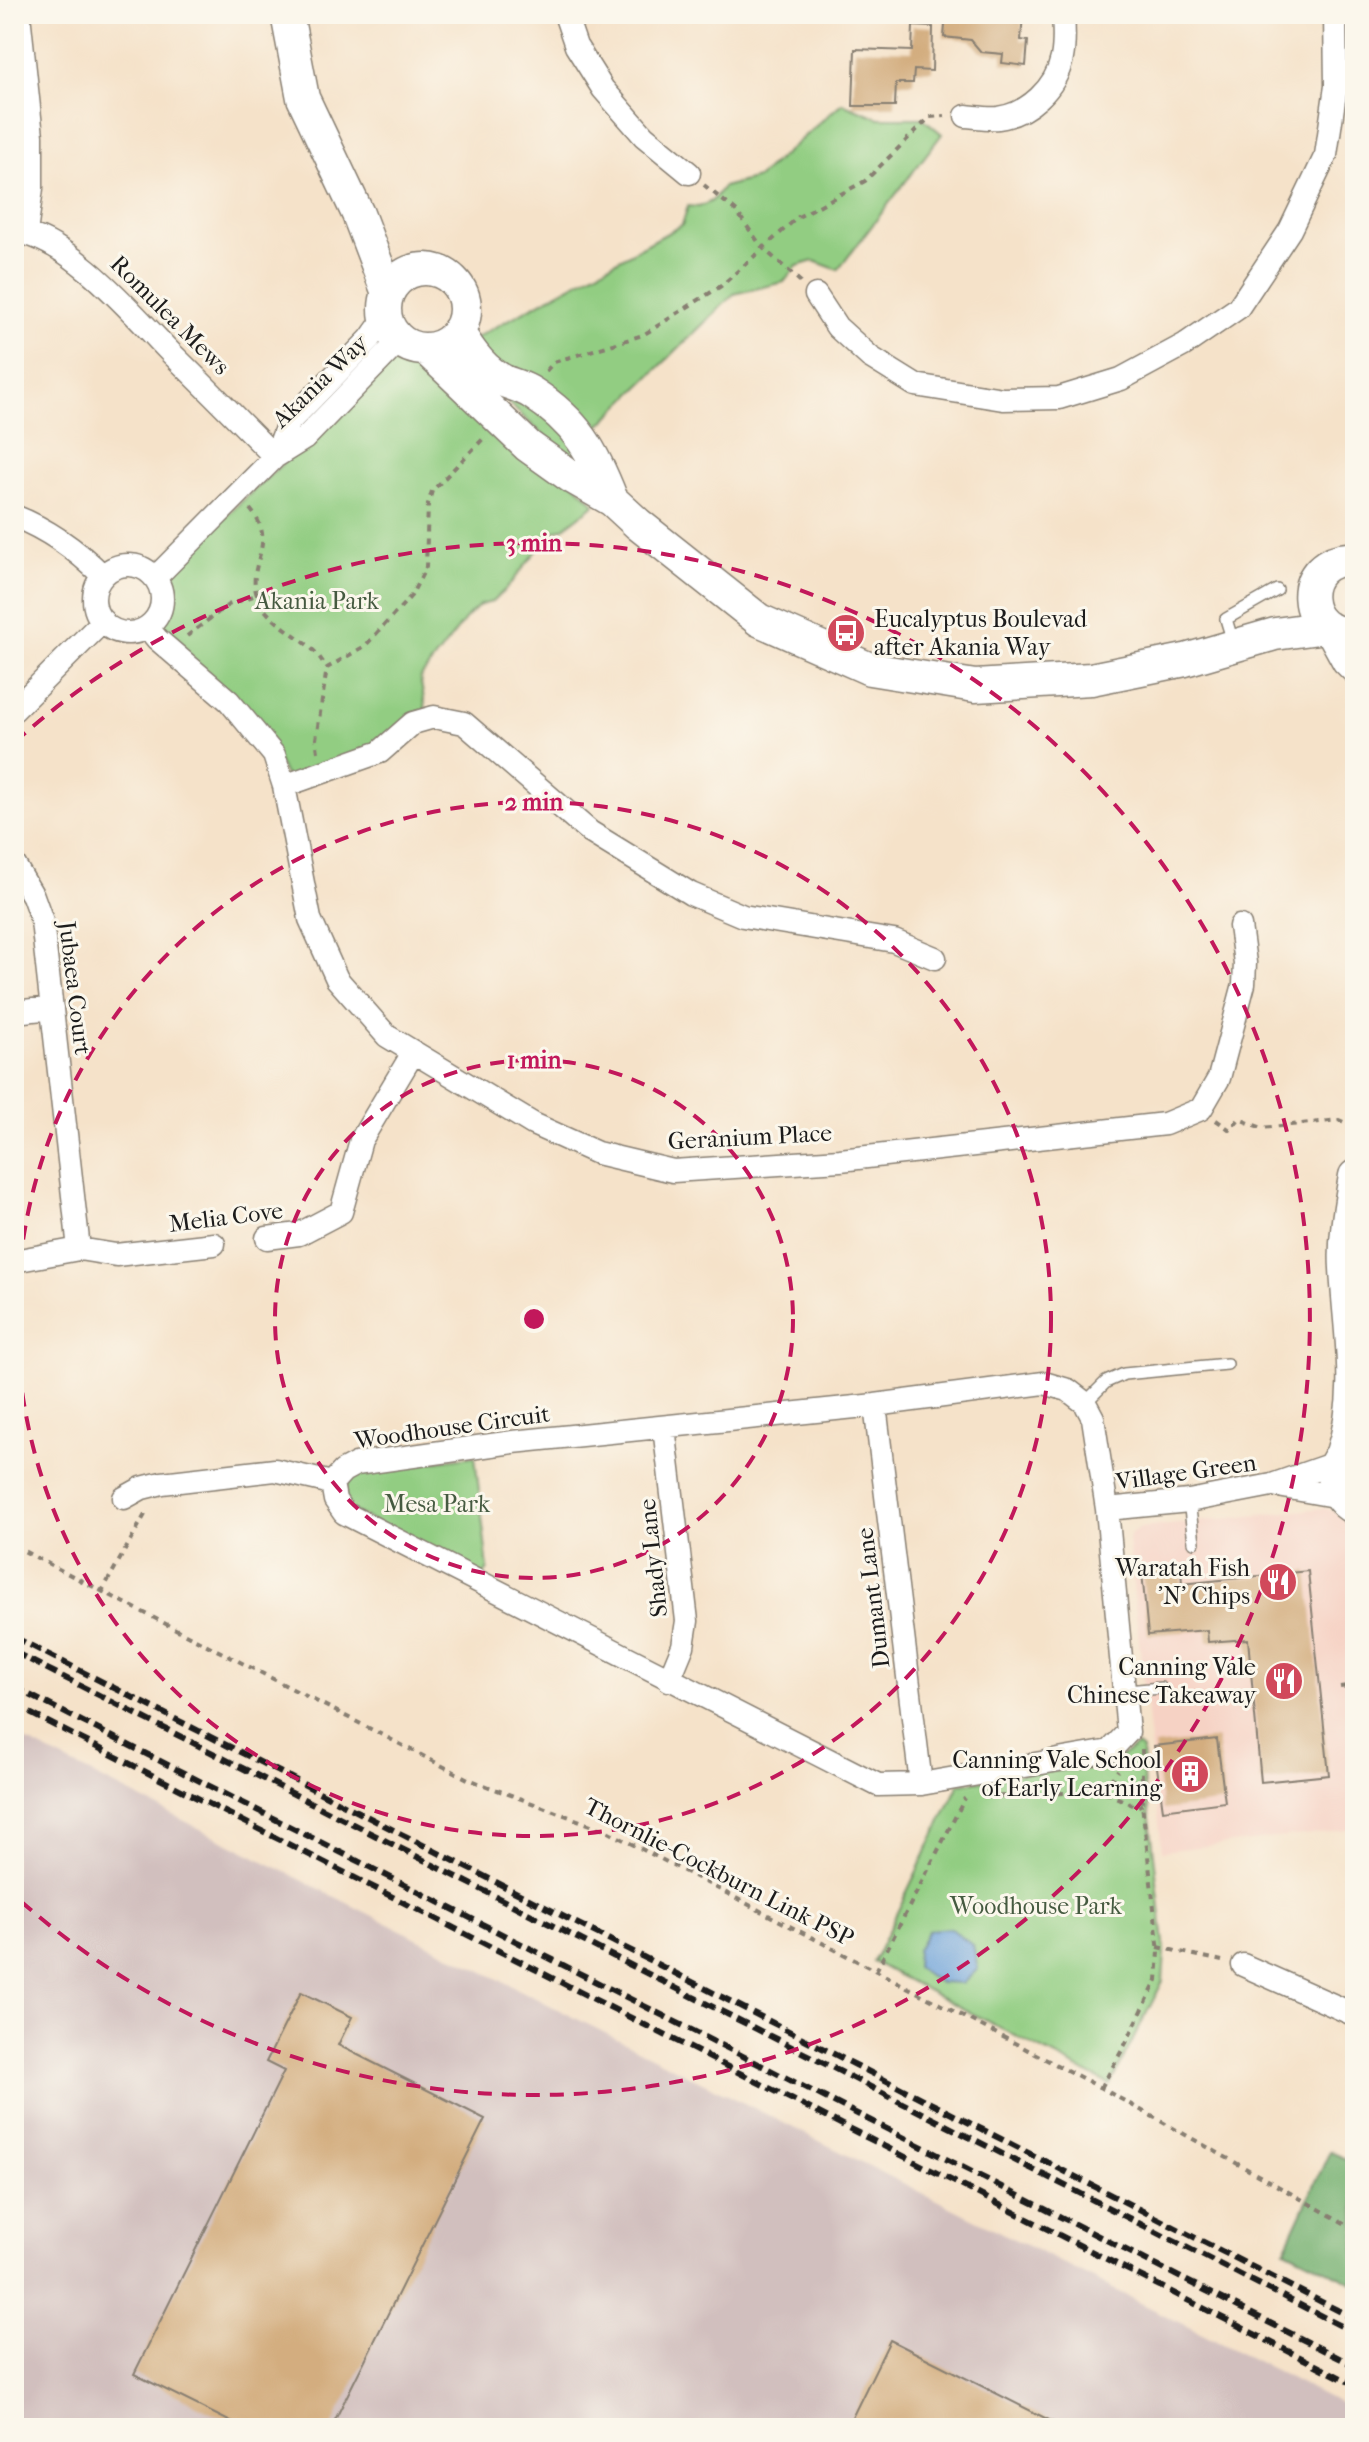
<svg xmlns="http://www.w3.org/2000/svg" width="1369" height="2442" font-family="'IM FELL French Canon',serif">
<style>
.built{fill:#f6d2c4}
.industrial{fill:#d1bfbe}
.green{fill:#92cd82;stroke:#57744f;stroke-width:2}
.forest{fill:#75b070;stroke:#486646;stroke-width:2}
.water{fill:#6ca1d9;stroke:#445e7a;stroke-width:2}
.building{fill:#d3ad7f}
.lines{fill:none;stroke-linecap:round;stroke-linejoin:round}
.lane-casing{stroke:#887f72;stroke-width:14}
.street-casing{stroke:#887f72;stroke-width:25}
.secondary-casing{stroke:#887f72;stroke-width:35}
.path{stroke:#887f72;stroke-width:4;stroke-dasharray:6 6;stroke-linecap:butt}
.lane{stroke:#fff;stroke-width:11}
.street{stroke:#fff;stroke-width:22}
.secondary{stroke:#fff;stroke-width:32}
.rail{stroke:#1c1c1c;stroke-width:6;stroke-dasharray:12 6;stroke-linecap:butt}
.ring{fill:none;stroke:#c2185b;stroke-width:4;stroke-dasharray:14 10}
.labels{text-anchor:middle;stroke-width:6;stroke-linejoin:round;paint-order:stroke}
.street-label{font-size:24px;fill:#1c1c1c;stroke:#fbf7ec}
.park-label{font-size:24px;fill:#455a40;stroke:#fbf7ec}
.poi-label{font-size:24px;fill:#1c1c1c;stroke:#fbf7ec;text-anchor:end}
.centre{fill:#c2185b;stroke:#fbf7ec;stroke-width:4}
.ring-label{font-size:24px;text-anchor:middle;font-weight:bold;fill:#c2185b;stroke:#fbf7ec;stroke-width:6;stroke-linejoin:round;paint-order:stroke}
</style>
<rect width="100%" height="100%" fill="#fbf7ec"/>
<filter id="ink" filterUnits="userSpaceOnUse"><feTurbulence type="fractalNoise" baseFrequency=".0125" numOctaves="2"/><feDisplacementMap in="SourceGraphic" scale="16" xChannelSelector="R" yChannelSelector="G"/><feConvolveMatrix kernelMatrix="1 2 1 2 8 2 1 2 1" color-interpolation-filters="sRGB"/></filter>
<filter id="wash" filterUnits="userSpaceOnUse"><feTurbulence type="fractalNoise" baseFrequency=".006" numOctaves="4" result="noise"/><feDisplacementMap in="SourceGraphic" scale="32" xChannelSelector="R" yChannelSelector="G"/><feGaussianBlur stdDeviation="1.8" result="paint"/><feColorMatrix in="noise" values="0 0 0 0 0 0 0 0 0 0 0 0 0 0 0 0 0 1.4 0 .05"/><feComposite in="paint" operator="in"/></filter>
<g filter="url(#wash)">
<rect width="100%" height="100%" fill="#f5e2c9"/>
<path class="built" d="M1324,1508L1336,1513L1350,1525L1355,1550V1829L1162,1851L1128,1540L1132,1532L1141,1528Z"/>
<path class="industrial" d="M14,1735L1355,2411V2428H14Z"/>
<path class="green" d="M842,103L879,118H923L942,134L838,270L814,261L797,266L784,282L734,294L596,429L586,474C542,433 495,394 455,349L682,225L688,206L699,207L712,201L723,187L757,178Z
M408,346L442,352L595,504L564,528L552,532L508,587L492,602L480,605L468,616L420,678L426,710L380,746L290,784L274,755L149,627L163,607L160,578Z
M475,1456L488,1569L483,1577L349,1509C342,1487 343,1487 358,1471Z
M1137,1746L1142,1750L1144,1795L1148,1801L1165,1952L1163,1981L1110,2085L873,1962L959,1784L1033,1772L1105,1768Z"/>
<path class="forest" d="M1330,2151L1355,2164V2284L1285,2249Z"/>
<path class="water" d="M950,1928L973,1945L978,1969L962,1984L940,1983L916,1967L917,1950L928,1930Z"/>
<g id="blocks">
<path class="building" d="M946,14H1023L1021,40L1028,41L1026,66L1002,63L1003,54L981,52L971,40L944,37Z
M913,26L933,27L932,71L914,70L913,83H896L895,106H853L855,49L912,51Z
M1181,1569L1182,1584L1308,1571L1329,1775L1261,1782L1248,1639L1208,1642L1207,1630L1148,1635L1142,1572Z
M1217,1739L1225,1802L1163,1810L1154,1746Z
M301,1992L352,2017L338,2045L485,2119L331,2428H243L134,2374L284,2071L266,2062Z
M890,2340L1065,2428H847Z"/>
</g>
</g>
<g filter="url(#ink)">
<use href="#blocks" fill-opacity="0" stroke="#887f72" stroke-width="2"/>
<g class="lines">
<defs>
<path id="lane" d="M1233,642L1226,619L1277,590
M1085,1403L1106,1382L1124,1374L1227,1364
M1189,1501L1194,1542
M1126,1691L1161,1688"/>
<path id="street" d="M19,14L32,136V188L26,233
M565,14L576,46L603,89L644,136L689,173
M966,116C977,117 987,119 998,118C1028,114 1056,88 1062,58C1065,43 1064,28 1063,14
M14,231C71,239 132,313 171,353C206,387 240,422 275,457
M816,295L837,327L870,357L915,385L1003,399L1059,398L1121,379L1184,345L1238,308L1290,230L1326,155L1336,86L1335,14
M275,457L288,423L370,339L385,318
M14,516C47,529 78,551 103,576
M94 599a34 34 0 1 1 68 0a34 34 0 1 1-68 0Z
M155,578L275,457L304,439L400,340
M147,627L157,639L229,701L274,755L284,786L310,919L337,979L387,1036L533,1124L597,1153L673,1171L840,1160L1165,1124L1201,1109L1219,1078L1244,984L1245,963L1240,926
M14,710L103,621
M284,786L380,752L413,723L434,717L464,723L590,832L691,894L743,916L894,941L935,958
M14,864L33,896L42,921L79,1249L14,1261
M14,1012L52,1008
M267,1238L299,1234L341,1212L361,1140L413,1053
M79,1249L116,1255L214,1244
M1044,1383L1068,1390L1085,1403L1093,1418L1107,1509L1128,1732L1110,1751L921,1784L878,1785L344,1513L335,1500L332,1483L343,1471L356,1464L513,1442L875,1405Z
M875,1405L921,1784
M664,1427L687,1621L683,1646L669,1680
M1278,1486L1340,1497
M124,1498L142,1488L162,1483L275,1470L332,1483
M1107,1509L1189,1501L1272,1485L1335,1463
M1243,1965L1355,2015"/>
<path id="secondary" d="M287,14L303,98L358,214L388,293
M385 309a40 40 0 1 1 80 0a40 40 0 1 1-80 0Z
M458,331C469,351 483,371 504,381C513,385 523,387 532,393C577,422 593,451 612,500
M426,349L528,446L570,476L612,500L638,524L759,620L870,669L975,686L1091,679L1185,660L1275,634L1326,627
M1355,559C1291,556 1300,642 1355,632
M1331,629L1348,660L1355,667
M1355,1445C1325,1459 1327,1494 1355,1509
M1342,1453C1363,1391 1349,1332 1346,1268C1344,1238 1350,1206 1355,1176"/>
</defs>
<use href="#lane" class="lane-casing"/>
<use href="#street" class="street-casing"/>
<use href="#secondary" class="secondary-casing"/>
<path class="path" d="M704,185L736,211L762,247L802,283
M546,371L554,362L643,335L721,286L798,217L865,181L930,117L945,116
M250,509C280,544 244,564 258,598C267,622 299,634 316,653C320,657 323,663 327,668
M187,636L228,605L256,595
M318,752L316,739L327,668L365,646L411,596L426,567L428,504L432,491L483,439
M1216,1120L1230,1130L1239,1119L1262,1128L1339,1120L1355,1127
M14,1546L468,1779L607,1831L1101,2088L1355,2229
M101,1593L147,1511
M1340,1687L1355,1685
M1103,1791L1118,1770
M986,1797L1103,1791L1137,1807L1142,1804
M1158,1947L1222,1961
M876,1971L965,1798
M1101,2088L1126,2043L1157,1980L1159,1952L1142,1804V1749"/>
<use href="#lane" class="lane"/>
<use href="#street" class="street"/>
<use href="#secondary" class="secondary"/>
<path class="rail" d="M14,1637L1355,2319
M14,1652L1355,2333
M14,1687L1355,2366
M14,1705L1355,2385"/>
</g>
</g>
<g class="ring">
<circle cx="534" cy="1319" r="259"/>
<circle cx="534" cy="1319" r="517"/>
<path d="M15 742A776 776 0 1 1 15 1896"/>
</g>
<defs>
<symbol id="bus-disc" viewBox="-11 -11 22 22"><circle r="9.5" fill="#d1495b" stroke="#fbf7ec"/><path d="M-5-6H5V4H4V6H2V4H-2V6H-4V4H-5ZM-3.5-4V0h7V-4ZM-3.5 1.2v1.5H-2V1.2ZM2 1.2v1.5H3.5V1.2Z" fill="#fff"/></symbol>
<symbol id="restaurant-disc" viewBox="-11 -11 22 22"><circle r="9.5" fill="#d1495b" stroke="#fbf7ec"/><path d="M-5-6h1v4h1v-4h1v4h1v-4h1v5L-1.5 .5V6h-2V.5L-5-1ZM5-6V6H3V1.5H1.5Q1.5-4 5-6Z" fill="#fff"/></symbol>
<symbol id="building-disc" viewBox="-11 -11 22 22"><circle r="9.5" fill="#d1495b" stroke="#fbf7ec"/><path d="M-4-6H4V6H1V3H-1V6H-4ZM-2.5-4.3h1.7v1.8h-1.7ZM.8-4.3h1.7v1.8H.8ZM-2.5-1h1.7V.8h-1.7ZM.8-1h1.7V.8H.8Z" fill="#fff"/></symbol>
</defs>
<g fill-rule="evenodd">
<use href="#bus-disc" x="824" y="611" width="44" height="44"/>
<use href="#restaurant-disc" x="1256" y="1560" width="44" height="44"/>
<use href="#restaurant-disc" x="1262" y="1659" width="44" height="44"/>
<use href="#building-disc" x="1168" y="1752" width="44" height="44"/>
</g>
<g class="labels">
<g class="street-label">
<text transform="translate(170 315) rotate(45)" y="8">Romulea Mews</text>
<text transform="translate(320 381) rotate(-44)" y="8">Akania Way</text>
<text transform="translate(75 988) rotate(83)" y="8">Jubaea Court</text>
<text transform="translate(750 1137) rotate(-3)" y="8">Geranium Place</text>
<text transform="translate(226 1217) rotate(-7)" y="8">Melia Cove</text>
<text transform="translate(452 1427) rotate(-8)" y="8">Woodhouse Circuit</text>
<text transform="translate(1186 1472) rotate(-8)" y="8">Village Green</text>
<text transform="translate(653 1558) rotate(-96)" y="8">Shady Lane</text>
<text transform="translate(873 1598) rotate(-97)" y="8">Dumant Lane</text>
<text transform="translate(719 1872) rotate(27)" y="8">Thornlie-Cockburn Link PSP</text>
</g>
<g class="park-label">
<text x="317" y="609">Akania Park</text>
<text x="437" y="1512">Mesa Park</text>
<text x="1036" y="1914">Woodhouse Park</text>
</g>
<g class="poi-label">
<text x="874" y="627" text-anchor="start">Eucalyptus Boulevad<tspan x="874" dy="28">after Akania Way</tspan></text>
<text x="1250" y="1576">Waratah Fish<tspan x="1250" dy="28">'N' Chips</tspan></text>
<text x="1256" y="1675">Canning Vale<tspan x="1256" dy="28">Chinese Takeaway</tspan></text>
<text x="1162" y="1768">Canning Vale School<tspan x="1162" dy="28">of Early Learning</tspan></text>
</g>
</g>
<circle cx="534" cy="1319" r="12" class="centre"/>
<g class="ring-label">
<text x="534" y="551">3 min</text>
<text x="534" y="810">2 min</text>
<text x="534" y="1068">1 min</text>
</g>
<rect width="1369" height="2442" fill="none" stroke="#fbf7ec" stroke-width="48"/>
</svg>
